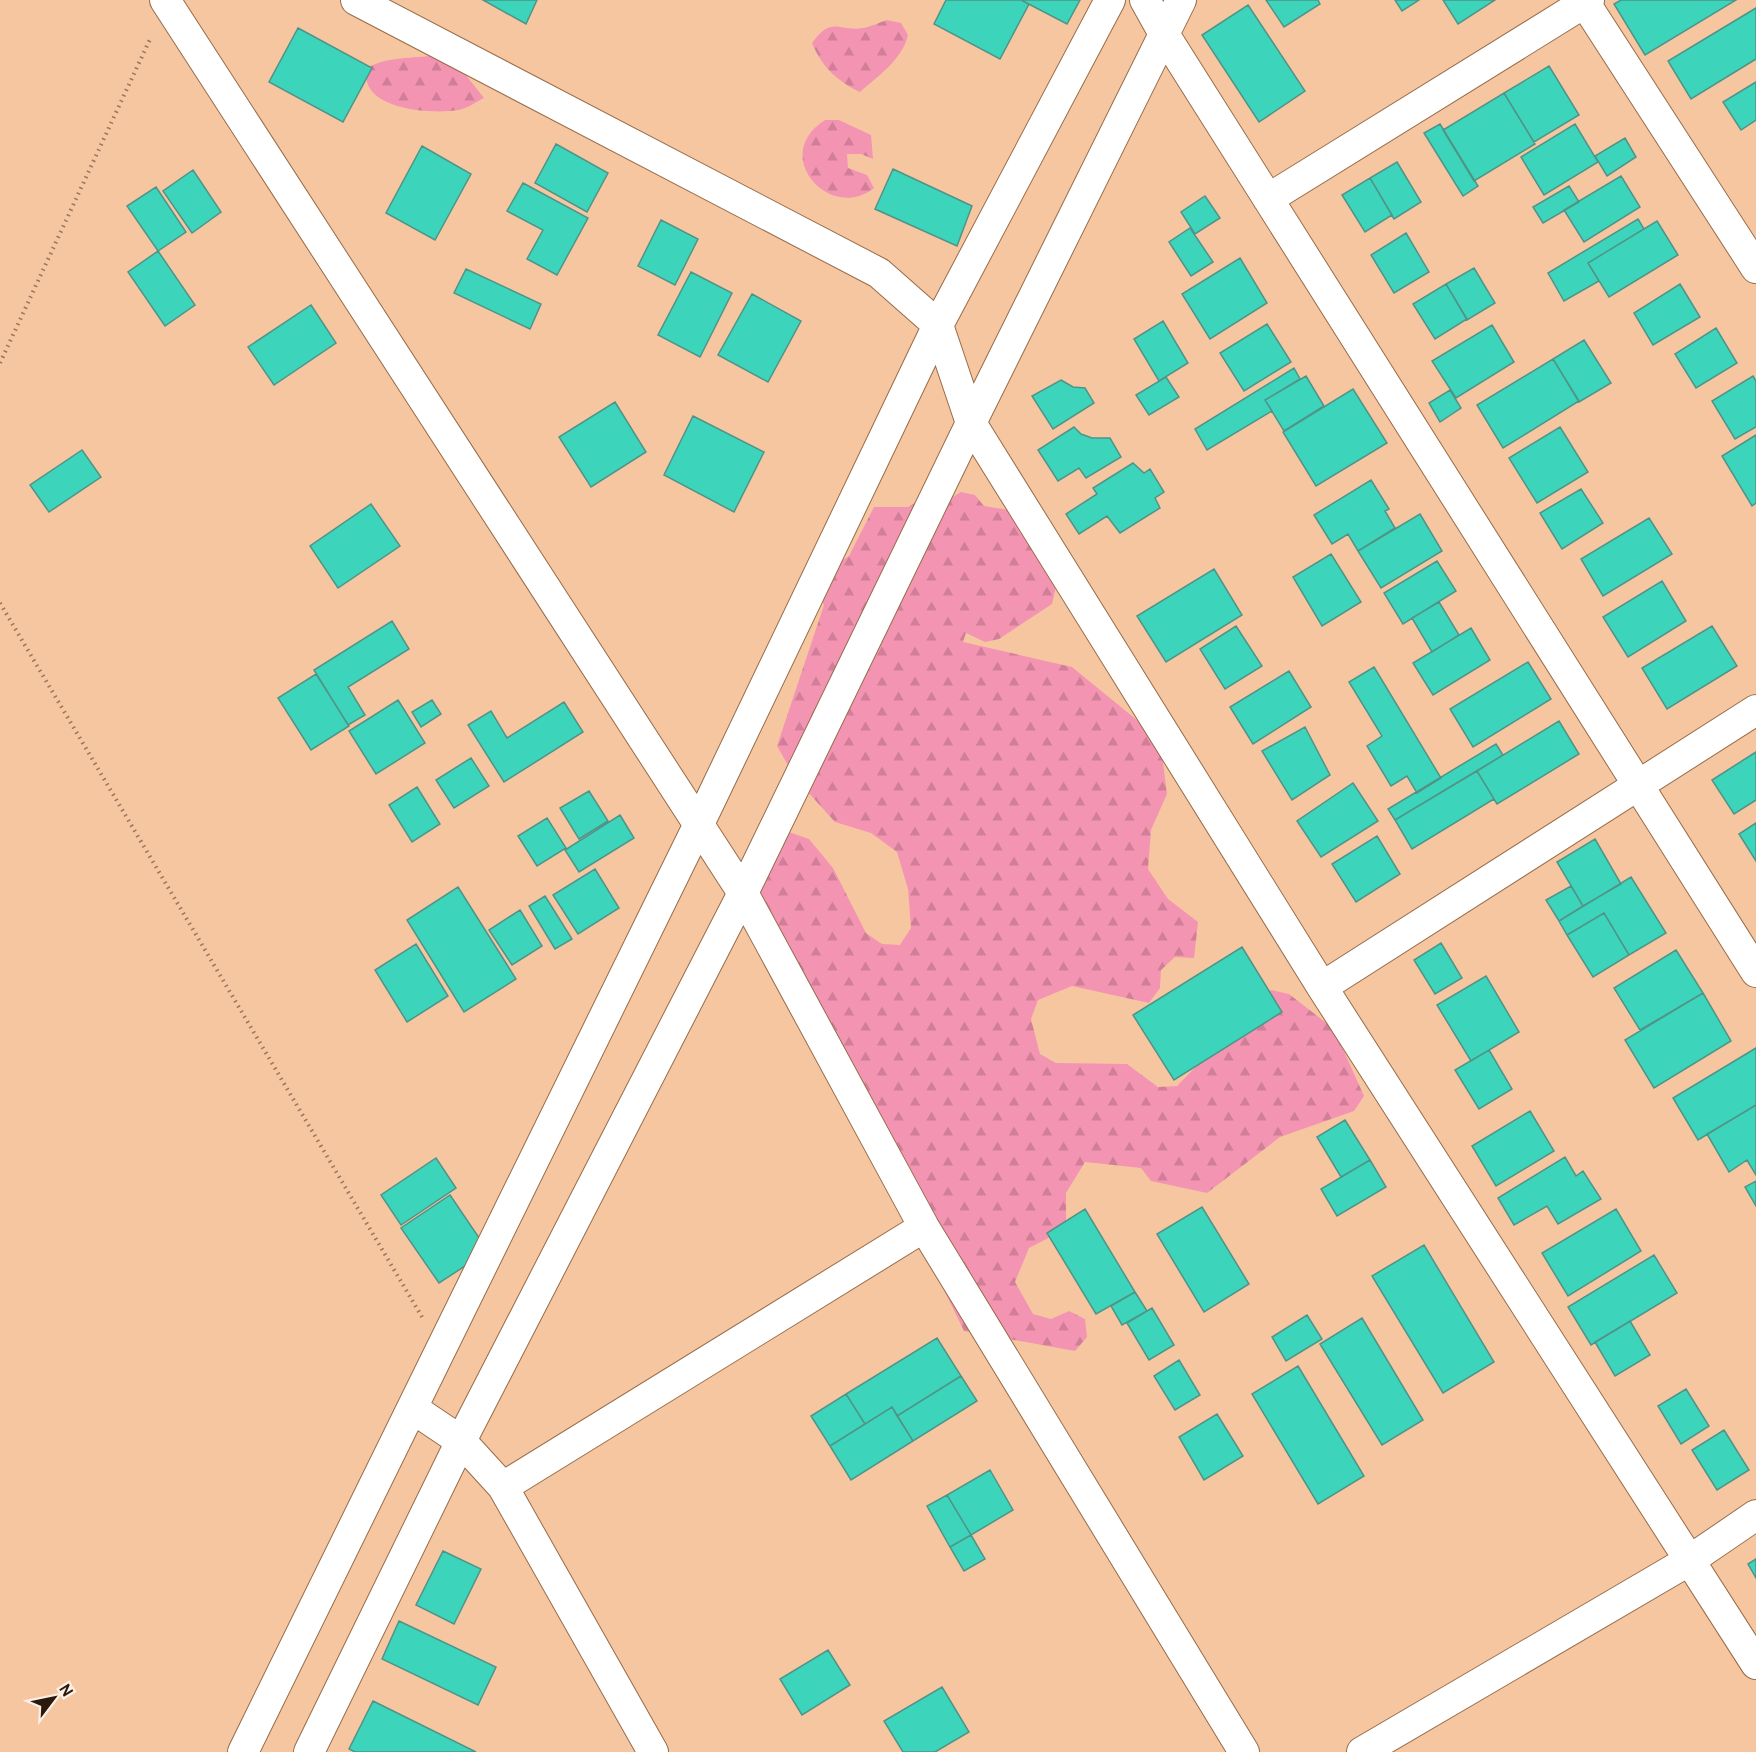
<svg xmlns="http://www.w3.org/2000/svg" width="1756" height="1752" font-family="Overpass,sans-serif">
<style>
.forest{fill:url(#forest-firs)}
.building{fill:#3dd4bc;stroke:#4f9487;stroke-width:1.5}
.lines{fill:none;stroke-linecap:round;stroke-linejoin:round}
.street-casing{stroke:#966c49;stroke-width:32}
.path{stroke:#98765c;stroke-width:4;stroke-dasharray:1.5 4.5;stroke-linecap:butt}
.street{stroke:#fff;stroke-width:30}
</style>
<defs>
<pattern id="forest-firs" width="22" height="20" patternUnits="userSpaceOnUse" patternTransform="scale(1.5)"><rect width="22" height="20" fill="#f494b3"/><path d="M5 1l3.5 6h-7zM16 11l3.5 6h-7z" fill="#d17f99"/></pattern>
</defs>
<rect width="100%" height="100%" fill="#f6c6a1"/>
<path class="forest" d="M887,20L901,23L908,35C902,60 878,76 860,92C837,81 822,67 812,43C832,15 838,32 863,28C871,27 880,22 887,20Z
M436,55L461,69L484,98C476,102 468,108 459,110C435,114 375,111 367,82C366,78 367,72 367,68C387,56 413,59 436,55Z
M825,120H839L871,135L873,159L861,154H847L848,168L867,175L874,188C830,223 769,155 825,120Z
M961,492L975,495L984,506L1015,511L1058,578L1052,604L999,639L985,642L966,633L963,642L1072,667L1160,739L1167,794L1151,830L1148,869L1168,899L1198,922L1194,958L1175,957L1161,970L1160,988L1149,1003L1072,986L1038,1000L1031,1019L1040,1054L1056,1063L1127,1064L1158,1087L1177,1086L1271,990L1289,994L1334,1029L1364,1096L1354,1111L1280,1137L1207,1193L1151,1181L1141,1168L1085,1162L1066,1193V1229L1029,1248L1015,1282L1033,1314L1051,1319L1069,1311L1085,1319L1087,1337L1075,1351L964,1331L896,1191L731,905L746,870L789,832L809,839L833,868L866,933L882,944L900,945L911,928L908,889L897,852L871,833L835,822L796,779L777,746L824,605L820,597L829,569L849,556L874,507H908L920,500L949,499Z"/>
<path class="building" d="M483,0H537L526,24Z
M946,0H1021L1029,4L1000,59L934,24Z
M1021,0H1080L1067,24Z
M1266,0H1318L1320,4L1284,27Z
M1395,0H1419L1402,11Z
M1443,0H1495L1458,24Z
M1621,0H1736L1645,55L1614,4Z
M1248,5L1305,91L1259,122L1202,35Z
M1756,8V59L1691,99L1668,61Z
M298,28L372,68L343,122L269,82Z
M1549,66L1579,115L1534,142L1504,93Z
M1756,82V120L1741,130L1723,102Z
M1504,93L1535,144L1474,181L1443,130Z
M1440,124L1478,186L1463,196L1424,133Z
M1575,124L1598,162L1544,195L1521,157Z
M1625,138L1636,157L1607,176L1595,156Z
M556,144L608,173L587,212L535,183Z
M422,146L471,174L435,240L386,213Z
M1397,162L1421,202L1394,219L1370,178Z
M893,169L972,206L957,246L875,209Z
M193,170L221,212L192,233L163,191Z
M1621,176L1640,207L1584,242L1564,210Z
M1370,178L1392,215L1365,232L1342,195Z
M523,183L588,218L557,275L527,259L543,230L507,211Z
M1569,186L1579,202L1543,223L1533,207Z
M156,187L186,232L158,251L127,206Z
M1205,196L1220,218L1195,234L1181,212Z
M1638,219L1644,229L1588,263L1599,281L1564,301L1548,273Z
M661,220L698,239L675,285L638,266Z
M1657,221L1678,255L1609,297L1588,263Z
M1190,228L1213,262L1191,276L1169,242Z
M1406,233L1429,272L1394,293L1371,255Z
M158,251L195,305L165,326L128,272Z
M1240,258L1267,303L1210,339L1182,294Z
M1474,268L1495,303L1467,320L1446,284Z
M466,269L541,304L530,329L454,293Z
M691,272L732,293L700,357L658,335Z
M1446,284L1467,319L1435,339L1413,304Z
M1680,284L1700,317L1653,345L1634,313Z
M752,294L801,321L768,382L718,355Z
M311,305L336,343L274,385L248,347Z
M1163,321L1188,363L1159,381L1134,339Z
M1267,324L1291,362L1244,391L1220,353Z
M1492,325L1514,362L1456,398L1432,361Z
M1716,328L1737,363L1696,388L1675,354Z
M1584,340L1611,383L1579,402L1553,359Z
M1553,359L1579,401L1503,448L1477,405Z
M1294,368L1300,379L1265,400L1272,411L1207,450L1195,429Z
M1306,376L1324,406L1284,431L1265,400Z
M1753,376L1756,381V427L1735,439L1712,401Z
M1166,377L1179,397L1149,415L1136,395Z
M1061,380L1073,387L1085,388L1094,403L1053,429L1032,396Z
M1353,389L1387,443L1316,486L1283,432Z
M1450,390L1461,408L1440,422L1429,403Z
M615,402L646,452L591,487L559,437Z
M693,416L764,452L734,512L664,475Z
M1074,427L1081,434L1092,438H1110L1121,457L1086,478L1079,468L1058,481L1038,450Z
M1560,427L1588,472L1537,503L1509,458Z
M1756,435V503L1752,506L1722,456Z
M82,450L101,477L49,512L30,485Z
M1133,463L1144,473L1150,469L1164,492L1155,498L1160,508L1120,533L1107,516L1079,534L1066,514L1097,494L1093,488Z
M1371,480L1389,509L1385,511L1395,528L1358,551L1348,534L1332,544L1314,515Z
M1581,489L1603,523L1562,549L1540,513Z
M371,504L400,546L338,588L310,546Z
M1420,514L1442,551L1381,588L1358,551Z
M1649,518L1672,554L1603,596L1581,559Z
M1331,554L1361,602L1322,626L1293,577Z
M1437,561L1456,591L1403,624L1384,593Z
M1214,569L1242,615L1166,662L1137,616Z
M1662,581L1686,621L1628,657L1603,617Z
M1439,602L1459,635L1432,652L1412,618Z
M392,621L409,649L348,687L365,715L348,725L314,670Z
M1236,626L1262,666L1225,689L1200,649Z
M1712,626L1737,666L1667,709L1642,668Z
M1471,628L1490,660L1433,695L1413,663Z
M1528,662L1551,699L1473,747L1450,709Z
M1374,667L1441,778L1417,793L1407,776L1391,786L1367,746L1382,736L1349,682Z
M1289,671L1311,707L1253,744L1230,707Z
M316,674L349,726L311,750L278,698Z
M398,700L425,743L376,774L349,731Z
M432,700L441,714L421,727L412,712Z
M564,702L583,732L504,782L468,725L491,711L507,738Z
M1559,721L1579,754L1497,804L1477,771Z
M1305,727L1330,775L1292,800L1262,751Z
M1496,744L1503,755L1395,820L1388,809Z
M1756,752V800L1734,814L1712,780Z
M471,758L489,786L454,808L436,780Z
M1477,771L1494,799L1412,849L1395,820Z
M1353,783L1378,821L1321,857L1297,821Z
M417,787L440,824L412,842L389,805Z
M589,791L608,821L579,839L560,808Z
M620,815L634,838L579,872L565,850Z
M547,818L566,848L537,866L518,836Z
M1756,823V861L1739,834Z
M1377,836L1400,874L1356,902L1332,864Z
M1595,839L1621,884L1583,906L1557,862Z
M595,869L619,908L578,934L553,895Z
M1631,877L1666,933L1629,955L1604,913L1567,935L1559,921Z
M1571,886L1583,906L1559,921L1546,900Z
M458,887L516,979L464,1012L407,920Z
M545,896L572,939L555,949L529,906Z
M520,910L542,946L512,965L489,930Z
M1604,913L1629,955L1593,977L1567,935Z
M1441,943L1462,978L1435,994L1414,960Z
M416,944L448,996L407,1022L375,970Z
M1242,947L1282,1012L1174,1080L1133,1015Z
M1676,950L1703,993L1640,1030L1614,988Z
M1486,976L1519,1032L1471,1061L1437,1005Z
M1703,993L1731,1041L1654,1088L1625,1040Z
M1756,1048V1105L1698,1140L1673,1098Z
M1489,1050L1512,1089L1479,1109L1455,1070Z
M1756,1105V1175L1747,1160L1729,1172L1707,1134Z
M1530,1111L1554,1151L1496,1186L1472,1146Z
M1345,1120L1370,1160L1341,1177L1317,1137Z
M1565,1157L1576,1176L1583,1171L1601,1199L1558,1224L1547,1206L1514,1225L1498,1198Z
M436,1158L456,1188L401,1225L381,1195Z
M1370,1160L1386,1187L1337,1216L1321,1189Z
M1756,1181V1206L1745,1187Z
M450,1195L488,1251L439,1283L401,1228Z
M1202,1207L1249,1284L1204,1312L1157,1234Z
M1085,1209L1135,1292L1096,1314L1047,1233Z
M1616,1209L1641,1251L1568,1296L1542,1253Z
M1424,1245L1494,1362L1443,1393L1372,1276Z
M1654,1255L1677,1293L1591,1345L1568,1307Z
M1135,1292L1147,1311L1122,1325L1111,1306Z
M1152,1308L1174,1345L1149,1360L1127,1323Z
M1307,1315L1322,1339L1286,1361L1272,1337Z
M1362,1318L1423,1420L1382,1445L1320,1344Z
M1630,1321L1650,1355L1615,1376L1595,1342Z
M937,1338L961,1376L897,1416L892,1407L865,1424L846,1394Z
M1179,1360L1200,1395L1175,1410L1154,1376Z
M1298,1366L1364,1476L1318,1504L1252,1394Z
M961,1376L977,1401L913,1441L897,1416Z
M1686,1389L1709,1426L1681,1444L1658,1406Z
M846,1394L865,1424L830,1446L811,1416Z
M892,1407L913,1441L851,1480L830,1446Z
M1217,1414L1243,1456L1204,1480L1179,1437Z
M1724,1430L1749,1470L1717,1490L1692,1450Z
M990,1470L1013,1510L971,1535L947,1495Z
M947,1495L971,1535L950,1547L927,1506Z
M971,1535L985,1559L964,1571L950,1547Z
M443,1551L481,1569L454,1624L416,1605Z
M1756,1559V1578L1748,1564Z
M399,1621L496,1667L478,1705L382,1659Z
M828,1650L850,1685L802,1715L780,1679Z
M942,1687L969,1732L935,1752H903L884,1721Z
M373,1701L476,1752H355L349,1749Z"/>
<g class="lines">
<defs>
<path id="street" d="M165,0L743,893L924,1227L1244,1752
M356,0L879,273L938,325L971,423L1322,987L1756,1664
M1145,0L1164,34L1756,972
M1583,0L1756,268
M1268,199L1589,0
M1322,987L1756,710
M412,1408L461,1441L503,1487L653,1752
M503,1487L924,1227
M243,1752L699,824L938,325L1110,0
M309,1752L461,1441L743,893L971,423L1181,0
M1362,1752L1690,1560L1756,1515"/>
</defs>
<use href="#street" class="street-casing"/>
<path class="path" d="M0,363L151,37
M0,603L422,1317"/>
<use href="#street" class="street"/>
</g>
<g transform="translate(54 1698) rotate(58)" stroke="#feefe4" stroke-width="4.5" paint-order="stroke">
<path d="M0-4.5L10 22L0 15L-10 22Z" fill="#2b1a0c"/>
<text y="-9" font-size="16" font-weight="bold" text-anchor="middle" fill="#2b1a0c">N</text>
</g>
</svg>
